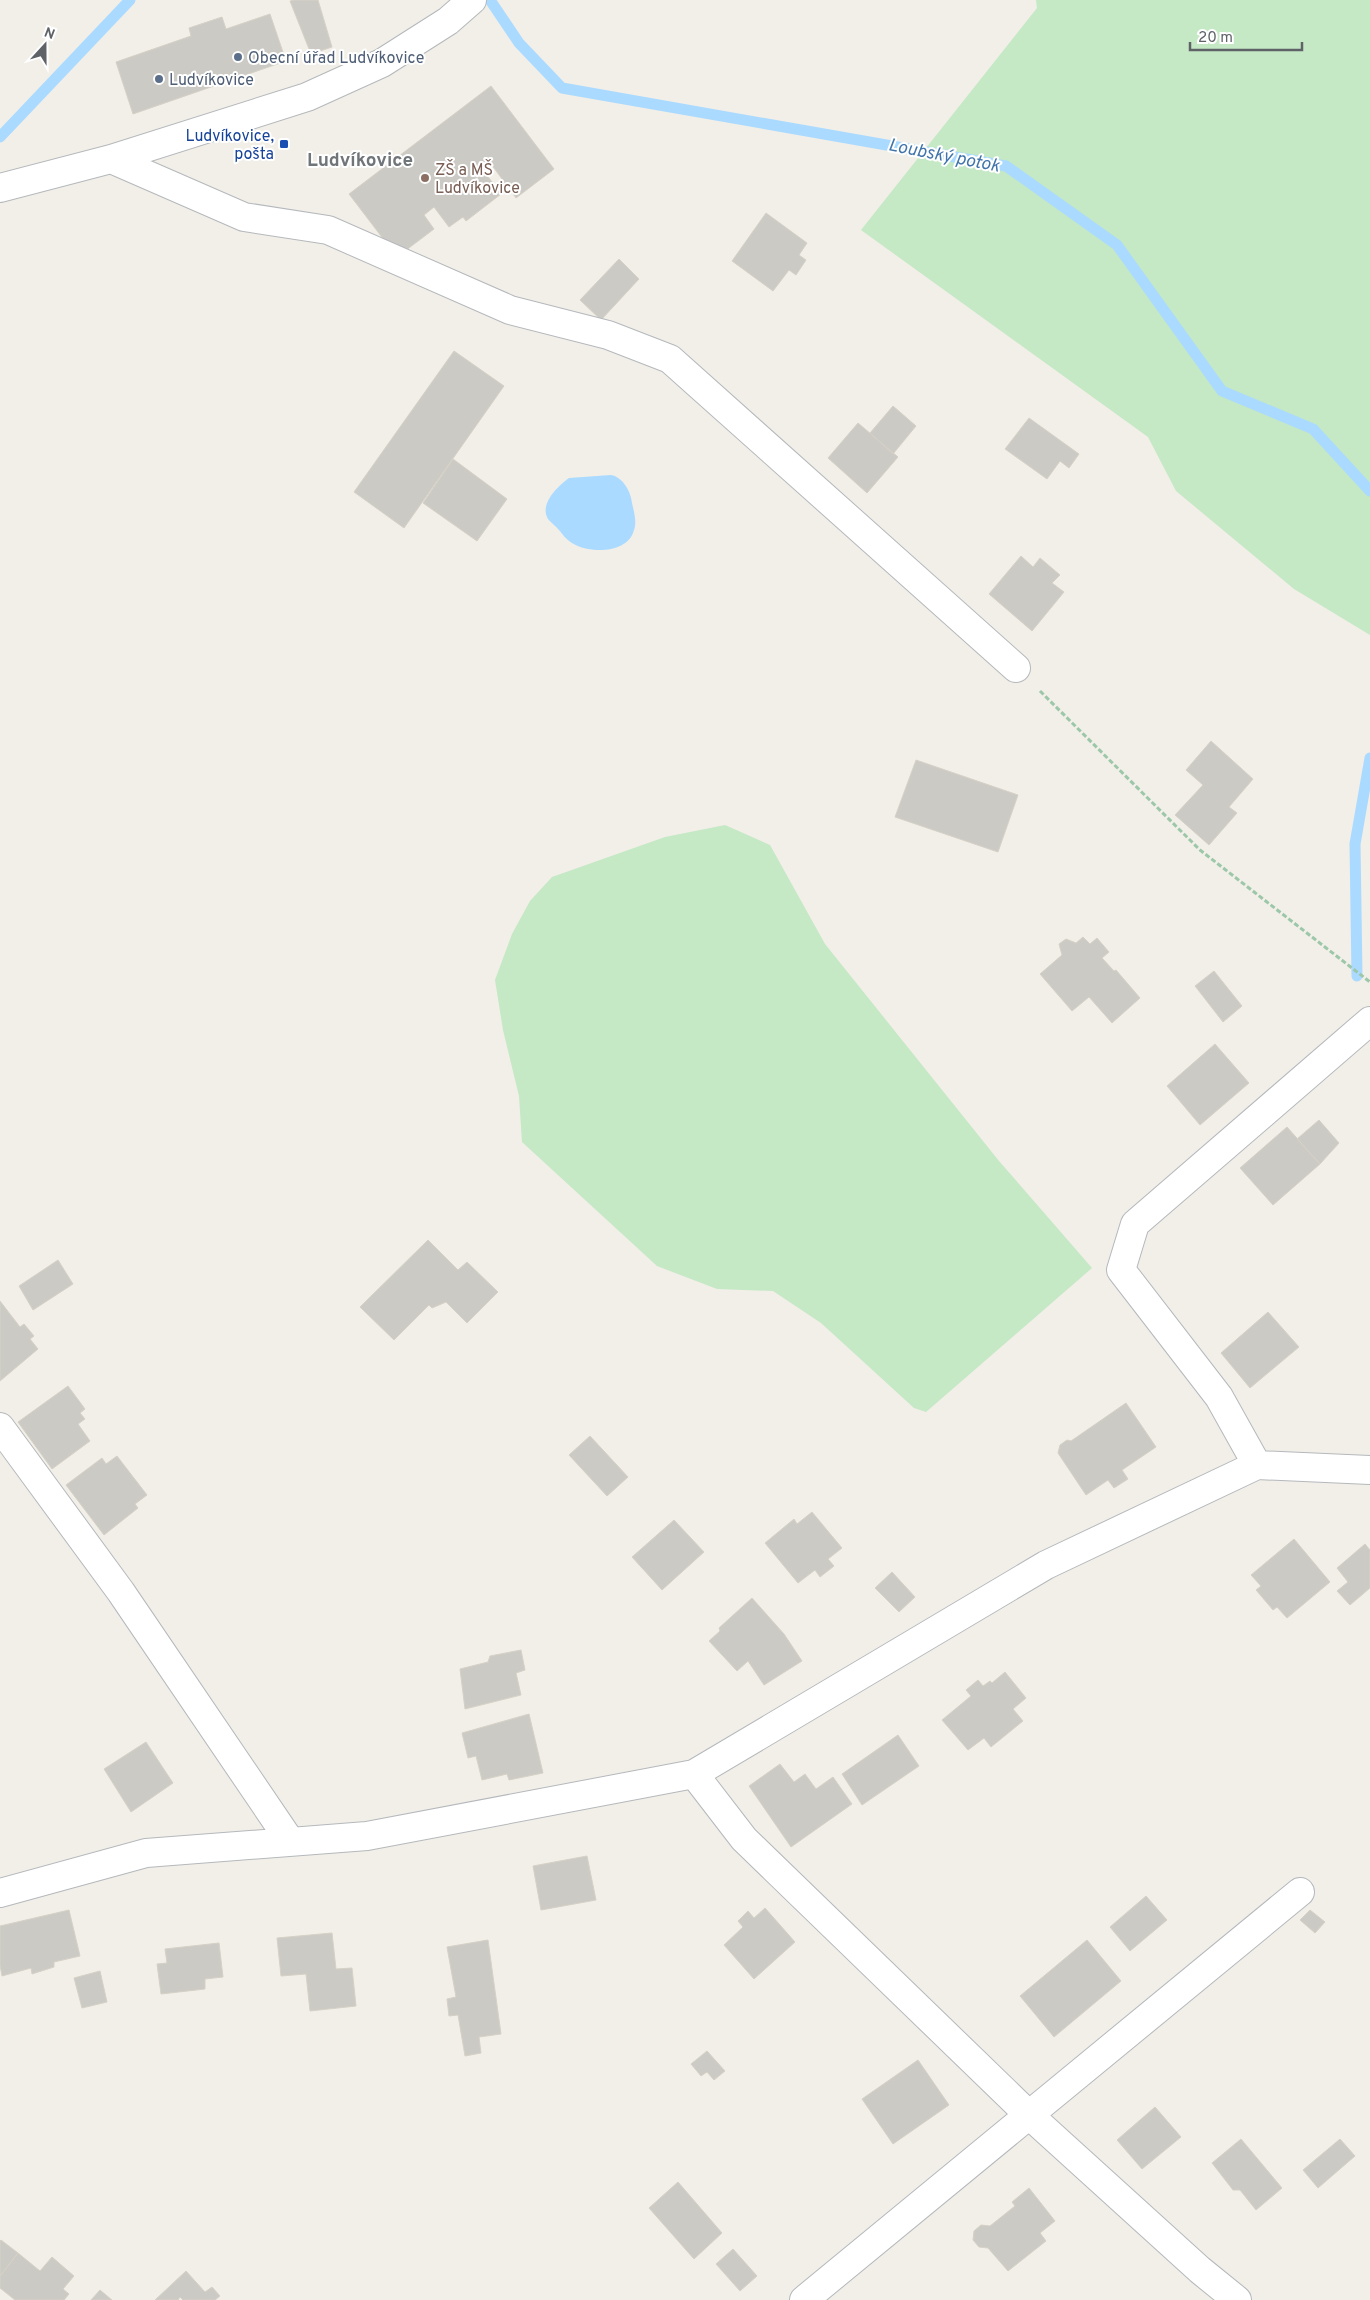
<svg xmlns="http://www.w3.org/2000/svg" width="1370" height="2300" font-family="Overpass,sans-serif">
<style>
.green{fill:#c5e8c5}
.water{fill:#aadaff}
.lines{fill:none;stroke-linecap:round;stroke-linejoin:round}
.stream{stroke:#aadaff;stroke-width:11}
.building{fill:#cccac5;stroke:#d6d1c6}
.minor-casing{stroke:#b5b8bc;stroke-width:30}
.path{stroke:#9cc7a9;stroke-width:3;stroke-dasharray:5 2.5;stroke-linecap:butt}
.minor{stroke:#fff;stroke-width:28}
.service-dot{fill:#5c6f8a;stroke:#fff;stroke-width:2}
.transit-dot{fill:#1a4fb4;stroke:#fff;stroke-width:2}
.education-dot{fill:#8d6e63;stroke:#fff;stroke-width:2}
.labels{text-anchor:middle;stroke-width:4;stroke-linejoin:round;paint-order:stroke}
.service-label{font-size:16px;fill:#4e5e75;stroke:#fff;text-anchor:start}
.transit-label{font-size:16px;fill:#164399;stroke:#fff;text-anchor:end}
.education-label{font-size:16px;fill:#785e54;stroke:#fff;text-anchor:start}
.water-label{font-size:18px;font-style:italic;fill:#4174aa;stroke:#fff}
.quarter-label{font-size:19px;font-weight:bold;fill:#70757a;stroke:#fff}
</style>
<rect width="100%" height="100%" fill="#f1efe8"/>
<path class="green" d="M1036,0H1370V635L1294,589L1176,491L1148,437L861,230L1037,8Z
M725,825L770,845L825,944L999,1161L1092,1268L926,1412L914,1408L821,1323L773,1291L717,1289L657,1266L522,1142L519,1096L503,1030L495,980L512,934L530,901L552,877L665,837Z"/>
<path class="water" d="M611,475C623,477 631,492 632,503C634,512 637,522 634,530C628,554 589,554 572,543C566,539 563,535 559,530C556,526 551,523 548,519C539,504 558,486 569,478Z"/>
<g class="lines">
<path class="stream" d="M490,0L519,43L562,88L1006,166L1117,245L1222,391L1313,429L1370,491
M0,137L130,0
M1357,976L1355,844L1370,758"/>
</g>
<path class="building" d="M294,0H318L332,47L311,54L290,1Z
M270,14L286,61L133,114L116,62L191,36L189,28L222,17L226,29Z
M491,86L554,169L516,198L491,164L483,170L501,194L466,221L463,217L449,227L434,207L424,215L434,229L397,257L349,194Z
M766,213L807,243L799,255L806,260L796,275L789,270L773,291L732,261Z
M619,259L639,279L601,320L580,300Z
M454,351L504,386L404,528L354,492Z
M893,406L916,426L893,454L870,433Z
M1029,418L1079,454L1069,468L1060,461L1047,479L1005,449Z
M858,423L898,457L867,493L828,458Z
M453,459L507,499L477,541L423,503Z
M1021,556L1033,567L1040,558L1060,575L1052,583L1064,592L1032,631L989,594Z
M1211,741L1253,779L1229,807L1237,813L1209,845L1175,815L1203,785L1186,770Z
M916,760L1018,795L998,852L895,817Z
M1083,937L1090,944L1097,938L1109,952L1102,958L1114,971L1116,970L1140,998L1112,1023L1089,997L1072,1011L1040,974L1062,955L1059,944L1066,939L1076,943Z
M1214,971L1242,1006L1223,1022L1195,986Z
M1215,1044L1249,1083L1200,1125L1167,1086Z
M1319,1120L1339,1143L1320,1164L1297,1139Z
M1287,1127L1320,1164L1273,1205L1240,1168Z
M428,1240L458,1270L467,1262L498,1292L467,1323L446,1302L432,1308L429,1305L394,1340L360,1307Z
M58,1260L73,1284L33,1310L19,1286Z
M0,1301L20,1327L24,1324L34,1336L30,1339L38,1349L0,1381Z
M1268,1312L1299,1347L1250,1388L1221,1353Z
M68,1386L85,1409L80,1413L85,1419L78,1424L90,1441L52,1469L18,1422Z
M1126,1403L1156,1447L1122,1470L1128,1479L1114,1488L1108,1480L1086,1495L1058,1453L1060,1445L1067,1440L1071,1441Z
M590,1436L628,1477L607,1496L569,1455Z
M117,1456L147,1495L135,1504L138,1508L104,1535L66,1485L102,1458L106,1464Z
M812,1512L842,1548L828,1559L834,1566L820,1577L815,1570L798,1583L765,1543L794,1519L797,1524Z
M674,1520L704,1552L662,1590L632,1557Z
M1294,1539L1330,1582L1287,1618L1277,1607L1273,1610L1256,1590L1261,1586L1251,1575Z
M1365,1544L1370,1550V1588L1350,1605L1337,1591L1348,1582L1337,1568Z
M892,1572L915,1597L899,1612L875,1588Z
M752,1598L784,1634L802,1661L764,1685L748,1661L737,1671L709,1641L720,1631L719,1628Z
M521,1650L525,1670L516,1673L521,1695L465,1709L460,1669L488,1662L490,1656Z
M1005,1672L1026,1698L1013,1709L1023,1721L991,1747L984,1738L968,1750L942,1720L971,1696L966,1690L978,1680L983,1686L990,1681L992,1683Z
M529,1714L543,1773L509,1780L507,1774L482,1780L476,1756L468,1758L462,1733Z
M898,1735L919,1766L862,1805L842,1774Z
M146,1742L173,1783L131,1812L104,1769Z
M780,1764L794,1782L805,1774L816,1789L833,1777L852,1804L791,1847L749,1786Z
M587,1856L596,1900L541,1910L533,1866Z
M1146,1896L1167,1920L1130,1951L1110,1927Z
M765,1908L795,1942L754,1979L724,1945L743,1927L738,1921L748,1911L754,1918Z
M69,1910L80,1956L54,1962V1967L32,1974L31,1968L2,1976L0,1965V1926Z
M1310,1910L1325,1922L1315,1933L1300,1920Z
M332,1933L336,1969L352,1968L356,2006L310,2011L306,1974L281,1976L277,1938Z
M488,1940L501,2034L479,2037L481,2053L465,2056L458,2015L449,2016L447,1999L456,1997L447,1947Z
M1087,1940L1121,1981L1054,2037L1020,1996Z
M219,1943L223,1977L205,1979V1989L161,1994L157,1964L167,1963L165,1949Z
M100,1971L107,2002L82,2008L74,1978Z
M707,2051L725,2071L714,2080L707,2072L701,2076L691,2064Z
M918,2060L949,2105L893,2144L862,2099Z
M1155,2107L1181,2137L1142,2169L1117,2140Z
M1241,2139L1282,2188L1256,2210L1240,2190H1233L1212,2163Z
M1340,2139L1355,2156L1318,2188L1303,2170Z
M678,2182L722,2233L694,2259L649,2208Z
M1029,2188L1055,2221L1040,2233L1046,2241L1008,2271L988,2248L979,2247L973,2240L974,2231L981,2225L990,2226L1015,2206L1012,2202Z
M1,2240L18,2253L0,2276V2241Z
M733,2249L757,2276L740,2291L716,2264Z
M18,2253L40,2271L52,2257L74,2276L63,2289L69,2294L64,2300H15L0,2288V2276Z
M186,2271L205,2292L212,2287L220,2296L215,2300H183L180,2297L178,2300H155Z
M100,2290L112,2300H91Z"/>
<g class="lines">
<defs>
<path id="minor" d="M111,159L244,217L328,230L510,310L608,335L670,359L1016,668
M0,188L111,159L307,97L382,63L448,21L472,0
M0,1427L121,1592L290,1841
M1257,1465L1370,1470
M694,1774L744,1839L1028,2114L1200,2270L1237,2300
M0,1893L146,1853L367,1836L694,1774L1046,1565L1257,1465L1219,1397L1121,1270L1135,1224L1370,1021
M804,2300L1300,1892"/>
</defs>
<use href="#minor" class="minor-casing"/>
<path class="path" d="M1040,691L1200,850L1370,982"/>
<use href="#minor" class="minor"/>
</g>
<g class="service-dot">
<circle cx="238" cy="57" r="5"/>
<circle cx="159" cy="79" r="5"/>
</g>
<rect class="transit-dot" x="279" y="139" width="10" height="10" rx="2.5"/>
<circle class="education-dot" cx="425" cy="178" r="5"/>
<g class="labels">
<g class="service-label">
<text x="248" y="63">Obecní úřad Ludvíkovice</text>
<text x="169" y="85">Ludvíkovice</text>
</g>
<g class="transit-label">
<text x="274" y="141">Ludvíkovice,<tspan x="274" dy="18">pošta</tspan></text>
</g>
<g class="education-label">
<text x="435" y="175">ZŠ a MŠ<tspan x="435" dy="18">Ludvíkovice</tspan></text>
</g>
<g class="water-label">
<text transform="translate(944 155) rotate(11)" y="6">Loubský potok</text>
</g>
<g class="quarter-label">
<text x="360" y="166">Ludvíkovice</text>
</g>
</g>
<g transform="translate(45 45) rotate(21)" stroke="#ffffff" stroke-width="4" paint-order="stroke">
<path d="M0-4L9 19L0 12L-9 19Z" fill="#5f6368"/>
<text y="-8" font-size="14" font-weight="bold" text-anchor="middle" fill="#5f6368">N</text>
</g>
<path d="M1190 42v8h112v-8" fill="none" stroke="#5f6368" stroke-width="2.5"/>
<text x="1198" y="42" font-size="15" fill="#5f6368" stroke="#ffffff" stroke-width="4" paint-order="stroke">20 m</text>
</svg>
